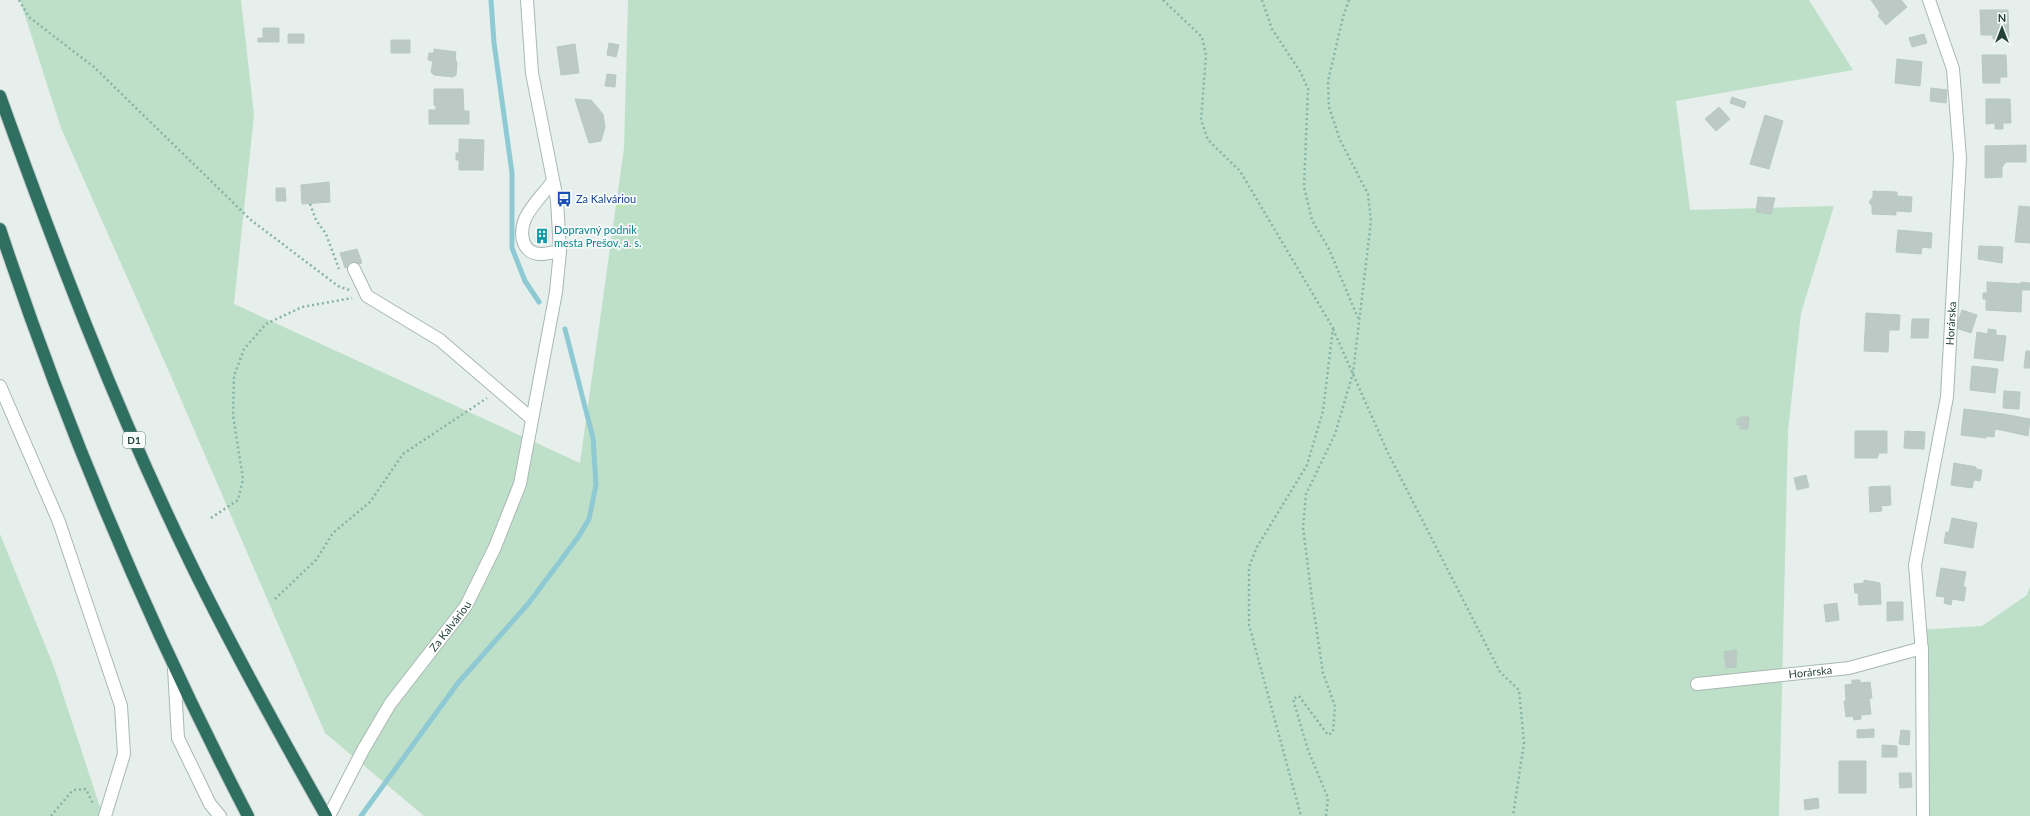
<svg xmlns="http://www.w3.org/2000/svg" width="2030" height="816" font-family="Lato,sans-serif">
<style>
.green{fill:#bfe0c8}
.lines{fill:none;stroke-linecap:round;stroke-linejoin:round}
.stream{stroke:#8ec9d4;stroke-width:5}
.building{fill:#bbcac4;stroke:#b8c9c2}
.minor-casing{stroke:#a8b8b2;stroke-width:14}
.highway-casing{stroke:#c2cac8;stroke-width:14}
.path{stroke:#86b3a5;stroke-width:2.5;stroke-dasharray:2 3;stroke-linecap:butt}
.minor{stroke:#fff;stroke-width:12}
.highway{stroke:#2f6f62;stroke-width:12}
.labels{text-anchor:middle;stroke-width:3.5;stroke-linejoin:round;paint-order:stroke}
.shield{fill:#f7fbf9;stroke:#637a73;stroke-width:1}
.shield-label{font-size:10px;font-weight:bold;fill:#24423a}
.transit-label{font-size:11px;fill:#164399;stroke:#f7fbf9;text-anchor:start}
.culture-label{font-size:11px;fill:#0d838f;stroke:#f7fbf9;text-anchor:start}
.street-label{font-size:11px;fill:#24423a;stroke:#f7fbf9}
</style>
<rect width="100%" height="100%" fill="#e6efeb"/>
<path class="green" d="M20,0H241L254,115L234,304L580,463L624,148L628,0H1809L1853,70L1676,101L1690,210L1834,206L1801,313L1788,431L1779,816H424L325,733L173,381L61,128Z
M0,534L54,667L103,816H0Z
M2030,587V816H1921L1919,630L1982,626L2027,595Z"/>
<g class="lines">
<path class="stream" d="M491,0L494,43L512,173V248L525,281L539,302
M361,816L458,683L528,604L579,536L589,519L596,485L593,438L565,329"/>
</g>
<path class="building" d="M1871,0H1901L1907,7L1886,25L1878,16L1880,13Z
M1980,10H2008L2009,38L1993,39V35H1981Z
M263,28H279V42H258V38H263Z
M288,34H304V43H288Z
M1924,34L1927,43L1912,47L1909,38Z
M391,40H410V53H391Z
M609,43L619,45L616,57L607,55Z
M575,44L579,73L561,75L557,47Z
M434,49L456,52L455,59L457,62L456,75L453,77L434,75L431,72L433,61L428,60L429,53H434Z
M1982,55H2006L2007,77H2000V83H1983Z
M1897,59L1922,62L1920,86L1895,83Z
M607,74L616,75L615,87L605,86Z
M1931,88L1947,90L1946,103L1930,101Z
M434,89H463L464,111H469V124H429V110H436V106L434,105Z
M1732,97L1746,102L1744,108L1730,103Z
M575,99L591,100L603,114L605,127L601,141L589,143Z
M1986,99H2010L2011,123H2003V129H1995V123L1986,124Z
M1719,107L1730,119L1716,131L1705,119Z
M1765,115L1783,121L1769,169L1750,164Z
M459,139L484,140L483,170H459V160H456V153H459Z
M2026,145V162H2006L2002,167V177L1985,178V146Z
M329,182L330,202L302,204L301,185Z
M276,188H285L286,201H276Z
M1873,191L1897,192V196L1912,197L1911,212L1896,211V215L1872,214V206L1869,202L1873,197Z
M1758,197L1775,198L1771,214L1756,212Z
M2019,206L2030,207V243L2015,242Z
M537,230H548V242H536Z
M1898,230L1932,233L1931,248L1922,247L1921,254L1896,252Z
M1979,246L2003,247L2002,263L1978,259Z
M357,249L362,263L345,268L340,253Z
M1987,282L2022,284L2021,312L1986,310V299H1983V293H1987Z
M2021,282L2030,283V290H2022Z
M1962,310L1977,315L1971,333L1956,328Z
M1866,313L1900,315L1899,330H1889L1888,352L1864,351Z
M1912,319H1929L1928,338H1911Z
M1988,329L1996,330V335L2006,336L2003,361L1974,358L1977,332L1988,334Z
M2026,351H2030V368H2024Z
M1972,366L1998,369L1995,393L1970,390Z
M2004,391L2020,392L2019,409L2003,408Z
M1964,409L2003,414L2001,430L1995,429L1994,437L1986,436V438L1961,435Z
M2003,414L2030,419L2028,436L2001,430Z
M1740,417H1749L1748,429H1740V425H1737V419H1740Z
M1855,431H1887V453H1879L1877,458H1855Z
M1905,431L1925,432L1924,449L1904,448Z
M1954,463L1976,467V469L1982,470L1980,481L1974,480L1972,488L1951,485Z
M1806,475L1809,487L1797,490L1794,478Z
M1890,486L1891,505L1881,506L1882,511L1870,512L1869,487Z
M1952,518L1977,523L1973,548L1944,543L1946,532H1949Z
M1941,568L1966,572L1963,587H1966L1964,601L1952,599L1951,605L1944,603L1945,597L1936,596Z
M1864,580L1880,583L1881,604L1859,605L1858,593H1855L1854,584L1864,583Z
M1887,602H1903V620L1887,621Z
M1837,603L1839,620L1826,622L1824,605Z
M1737,650L1736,667L1726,668L1724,652Z
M1852,680H1860V683L1870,682L1872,698L1846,700L1845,685L1852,684Z
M1869,698L1871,714L1861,715V719L1854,720L1853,716L1846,717L1844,701Z
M1874,729V737L1857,738V730Z
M1901,730L1910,731L1909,745L1899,744Z
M1882,745L1897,746V757H1882Z
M1839,761H1866V793H1839Z
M1899,773H1911L1912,787L1900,788Z
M1818,798L1819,808L1805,810L1804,800Z"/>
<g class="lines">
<defs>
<g id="minor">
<path d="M553,181C545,192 530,207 525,219C519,234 522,254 541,254C547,254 554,252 560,251"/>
<path d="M354,269L367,296L440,340L532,419"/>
<path d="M0,386L59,522L121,706L124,754L105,816"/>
<path d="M174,668L178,738L210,804L220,816"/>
<path id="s1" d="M1697,684L1849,668L1922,648"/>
<path id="s2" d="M329,816L363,750L390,704L466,606L495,547L520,484L556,292L560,251L557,200L532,73L527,0"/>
<path id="s3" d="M1923,816L1922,653L1915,565L1947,397L1960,158L1953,69L1929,0"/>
</g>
<path id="highway" d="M0,96C57,255 117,412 191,564C233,650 279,733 326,816
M0,229C67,431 150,627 248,816"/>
</defs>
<use href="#minor" class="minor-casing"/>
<use href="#highway" class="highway-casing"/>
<path class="path" d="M19,0L29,17L94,67L251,220L338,286L349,290
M1163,0L1202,37L1206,55L1201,120L1208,140L1240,171L1333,328L1323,411L1307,465L1257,547L1249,567V625L1301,816
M1262,0L1272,29L1301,73L1308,89L1304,187L1312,220L1329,249L1358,318
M310,204L316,220L326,234L339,269
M1333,329L1388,453L1500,672L1519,690L1524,743L1513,816
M211,518L238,500L243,479L233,415L234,376L244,349L266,324L302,307L352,298
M275,599L316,560L333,533L370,502L403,454L487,398
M51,816L73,790L86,789L93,804
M1326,816L1328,798L1308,750L1293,699L1299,696L1328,735L1333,732L1335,706L1323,673L1312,599L1303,527L1306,494L1335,434L1353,373L1371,221L1368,194L1340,140L1329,107L1328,81L1343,17L1349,0"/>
<use href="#minor" class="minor"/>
<use href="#highway" class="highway"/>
</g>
<defs>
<symbol id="bus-bare" viewBox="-9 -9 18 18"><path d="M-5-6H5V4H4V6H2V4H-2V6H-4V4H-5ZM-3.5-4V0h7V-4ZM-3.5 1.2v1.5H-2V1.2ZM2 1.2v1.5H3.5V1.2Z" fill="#1a4fb4" stroke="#f7fbf9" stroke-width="2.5" paint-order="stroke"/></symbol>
<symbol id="building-bare" viewBox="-9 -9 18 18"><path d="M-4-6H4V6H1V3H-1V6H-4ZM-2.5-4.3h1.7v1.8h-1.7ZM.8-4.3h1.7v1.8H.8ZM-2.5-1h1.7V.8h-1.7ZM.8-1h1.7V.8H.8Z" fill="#0f9aa8" stroke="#f7fbf9" stroke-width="2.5" paint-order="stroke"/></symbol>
</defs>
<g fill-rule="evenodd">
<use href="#bus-bare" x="553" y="188" width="22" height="22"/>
<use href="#building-bare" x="531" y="225" width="22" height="22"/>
</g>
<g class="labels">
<rect class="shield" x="123" y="432" width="22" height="16" rx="3"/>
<g class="shield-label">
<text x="134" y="444">D1</text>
</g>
<g class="transit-label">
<text x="576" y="203">Za Kalváriou</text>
</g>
<g class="culture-label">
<text x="554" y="234">Dopravný podnik<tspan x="554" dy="13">mesta Prešov, a. s.</tspan></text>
</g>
<g class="street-label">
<text dy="4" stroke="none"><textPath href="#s3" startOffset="496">Horárska</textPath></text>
<text dy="4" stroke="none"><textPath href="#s2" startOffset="226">Za Kalváriou</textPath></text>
<text dy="4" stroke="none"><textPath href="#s1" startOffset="114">Horárska</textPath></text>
</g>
</g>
<g transform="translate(2002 28)" stroke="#f7fbf9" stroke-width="3" paint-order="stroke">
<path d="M0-3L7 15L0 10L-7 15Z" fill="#24423a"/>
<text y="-6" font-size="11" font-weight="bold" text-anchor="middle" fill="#24423a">N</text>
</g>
</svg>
